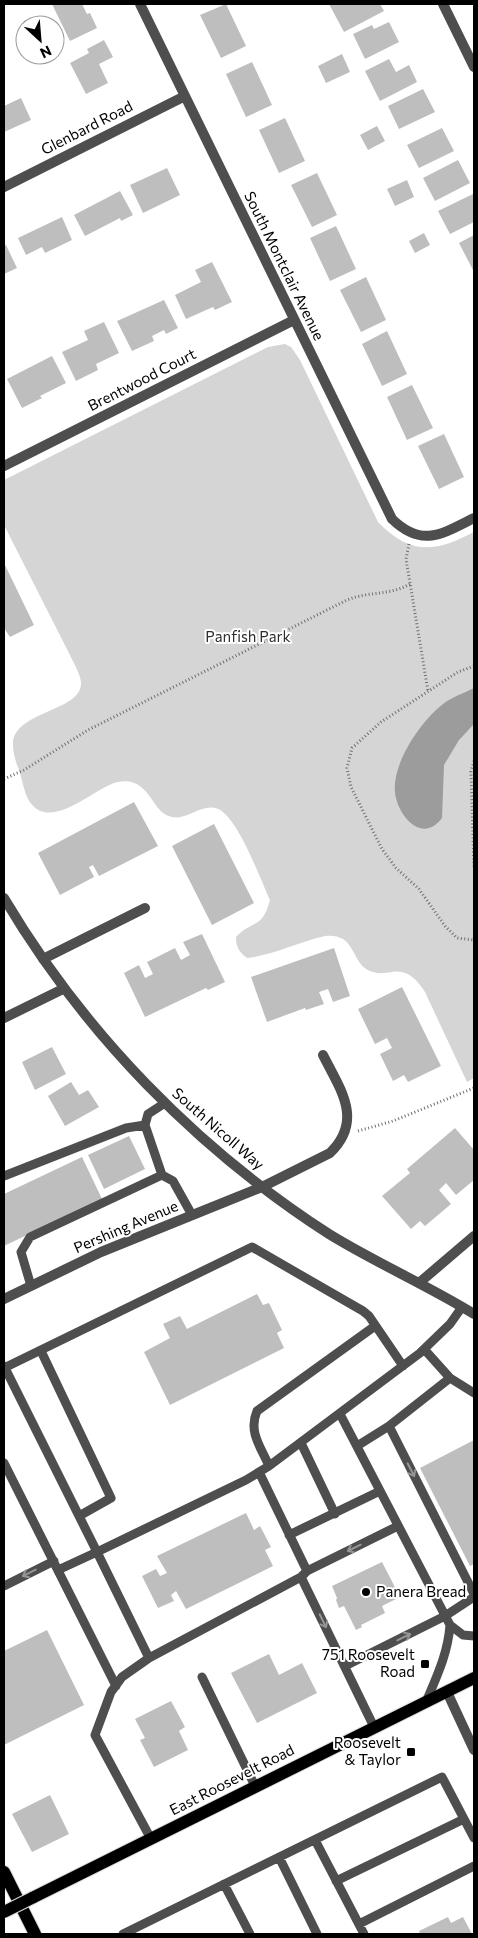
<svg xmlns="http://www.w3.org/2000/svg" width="478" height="1938" font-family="Commissioner,sans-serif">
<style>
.green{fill:#d5d5d5}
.water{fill:#9c9c9c}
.building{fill:#bebebe}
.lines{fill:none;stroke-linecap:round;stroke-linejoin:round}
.primary-casing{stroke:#dbdbdb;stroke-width:14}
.path{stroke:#707070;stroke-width:3;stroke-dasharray:1 2.5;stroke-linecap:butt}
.service{stroke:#4e4e4e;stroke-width:9}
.minor{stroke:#4e4e4e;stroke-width:10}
.primary{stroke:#000;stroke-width:12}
.primary-bridge-casing{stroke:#dbdbdb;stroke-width:14;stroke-linecap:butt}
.primary-bridge{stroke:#000;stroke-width:12}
.oneway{stroke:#959595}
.poi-dot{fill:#000;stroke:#fff;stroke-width:2}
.labels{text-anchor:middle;stroke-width:4;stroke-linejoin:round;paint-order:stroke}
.street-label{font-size:15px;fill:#000;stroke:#fff}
.park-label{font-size:15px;fill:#2c2c2c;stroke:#fff}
.poi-label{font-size:15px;fill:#000;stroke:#fff;text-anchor:end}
</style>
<rect width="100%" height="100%" fill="#fff"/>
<path class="green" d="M285,344L291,347L300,360L378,522C411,556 436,552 474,532V1078L467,1082L425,992C417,980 408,969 392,972C385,973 379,974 373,972C356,968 356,948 343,939C338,936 331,935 325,936C298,942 274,955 247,958C239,952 236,947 236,937C253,919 262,930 270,900C261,881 236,811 215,808C200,805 187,820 172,817C151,814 151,776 118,782C95,786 49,836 28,799C24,791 22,779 19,770C16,763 13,753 13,745C12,711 82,712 81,683C81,677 77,670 75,665L4,525V480L268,347Z"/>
<path class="water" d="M474,688V724L459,740L444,765L442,818C422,845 397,815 395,792C392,763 421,721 443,704C452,697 464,693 474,688Z"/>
<path class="building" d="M52,4H82L87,14L90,13L97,28L70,41Z
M226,4L246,46L221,58L200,15Z
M329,4H380L384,11L344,32Z
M389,22L399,42L365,59L353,34L372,25L374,29Z
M104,40L113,57L99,64L108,83L86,94L70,63L89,53L87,49Z
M342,54L350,72L326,83L318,66Z
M389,59L396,72L409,65L417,82L380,101L365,71Z
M252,62L272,105L246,117L226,74Z
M423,89L435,112L399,129L388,106Z
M21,98L31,120L4,132V106Z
M285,118L305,161L279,173L259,130Z
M377,126L385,141L368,150L360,135Z
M442,128L454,151L419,168L407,145Z
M458,160L470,183L435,201L423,178Z
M167,168L180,195L143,213L130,185Z
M317,173L337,215L312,227L291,185Z
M407,180L414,197L395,206L387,189Z
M120,191L133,215L121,221L120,218L85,236L74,215Z
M473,194L474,222L450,234L438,211Z
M62,217L72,240L45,253L42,247L26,255L18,238Z
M336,226L356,269L330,281L310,238Z
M424,233L430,245L415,253L409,241Z
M474,235V272L459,243Z
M6,245L17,268L4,274V246Z
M212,262L232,302L215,310L213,307L186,319L175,295L201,282L195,270Z
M366,277L386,320L361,332L340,290Z
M164,300L178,328L166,334L164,330L152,336L154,341L132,351L117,321Z
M104,322L119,353L96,364L98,370L76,381L62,352L88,340L84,331Z
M387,331L407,374L382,386L362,344Z
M52,356L66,383L40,396L42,398L22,408L7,379Z
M412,385L433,428L407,440L387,397Z
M444,434L464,477L439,489L418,446Z
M4,563L34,625L10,637L4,628Z
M134,802L158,846L99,876L93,865L89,867L94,877L60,895L38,853Z
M214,824L254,903L212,925L172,846Z
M202,934L225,982L208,990L206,988L145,1017L124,973L139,965L145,978L153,974L147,962L175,948L181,960L190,955L183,942Z
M334,948L350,996L333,1002L328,989L319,992L324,1004L306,1010L305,1008L267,1022L251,977Z
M402,987L441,1066L408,1082L404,1075L393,1081L380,1054L392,1048L387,1038L375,1044L358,1009Z
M52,1047L66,1074L35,1090L22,1062Z
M71,1082L79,1095L88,1090L99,1107L65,1126L48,1096Z
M455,1128L474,1150V1180L456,1195L446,1183L439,1190L451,1204L425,1226L420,1221L411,1229L382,1196L410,1173L407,1169Z
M129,1136L145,1169L104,1189L88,1155Z
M82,1157L102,1199L4,1246V1194Z
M257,1294L263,1305L269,1303L282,1330L277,1333L284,1348L170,1405L144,1352L170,1338L163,1324L180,1316L187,1329Z
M474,1440V1564L470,1566L420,1468Z
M246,1513L254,1530L260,1526L271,1547L265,1550L273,1566L186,1609L176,1591L171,1595L174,1601L158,1608L142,1576L156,1569L160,1576L167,1573L157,1556Z
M382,1562L400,1597L382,1606L385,1613L361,1625L362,1627L356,1630L344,1606L339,1608L336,1600L337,1598L332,1586Z
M47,1630L84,1705L4,1745V1651Z
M269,1654L279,1675L302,1663L317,1693L257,1723L231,1673Z
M171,1701L185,1727L179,1731L188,1750L154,1767L140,1740L145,1738L135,1719Z
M50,1795L69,1834L32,1852L12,1814Z
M448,1917L451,1923L463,1917L472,1934H420L419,1931Z"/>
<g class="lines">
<defs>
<path id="primary" d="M4,1872L35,1934
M32,1898L474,1678"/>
</defs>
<use href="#primary" class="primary-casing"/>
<path class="path" d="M409,544L406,559L428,691
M474,666L458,672L381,722L352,748L347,768L351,787L382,849L396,868L419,889L445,926L457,938L474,940
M474,761L471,772L474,867
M4,779L24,770L88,730L347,600C369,591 389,596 410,584
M358,1131L393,1121L474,1088"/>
<path class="service" d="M162,1175L145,1125L148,1114L165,1103
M4,1176L126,1128L145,1125
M31,1286L21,1252L30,1237L162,1175L173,1181L192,1215
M41,1351L111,1498L79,1516
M4,1366L97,1552L246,1480L269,1466L420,1353L450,1324L462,1307
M4,1368L252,1247L363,1311L369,1316L403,1366
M450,1378L474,1393
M340,1414L450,1625L463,1635L474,1636
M389,1426L474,1594
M301,1443L335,1514
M357,1446L389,1426L450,1378L424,1349
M4,1463L116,1686
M269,1466C261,1447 248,1432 257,1411L375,1326
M259,1472L307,1571
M289,1535L380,1491
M58,1570L97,1552L149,1658
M301,1577L374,1727
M4,1586L54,1561
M345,1666L445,1616L474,1597
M202,1677L255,1786
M426,1702C437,1676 448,1653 450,1625
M151,1839L95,1735L111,1692L122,1677L149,1658L301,1577L307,1571L398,1526
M315,1840L364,1934
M279,1857L317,1934
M336,1881L464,1819
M224,1884L250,1934
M359,1924L474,1866
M123,1934L442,1777L474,1838"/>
<path class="minor" d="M140,4L392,519C422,548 442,534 474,518
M443,4L474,67
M4,187L185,96
M4,466L294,320
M4,898C84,1033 197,1149 329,1234C376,1263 427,1285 474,1314
M43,959L145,908
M4,1018L63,989
M419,1283L474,1236
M4,1299L101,1252L262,1187L330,1153C364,1120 340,1089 323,1055
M447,1692L474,1750"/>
<use href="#primary" class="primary"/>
<defs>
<path id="primary-bridge" d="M4,1912L32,1898"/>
</defs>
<use href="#primary-bridge" class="primary-bridge-casing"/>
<use href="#primary-bridge" class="primary-bridge"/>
</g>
<defs><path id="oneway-shaft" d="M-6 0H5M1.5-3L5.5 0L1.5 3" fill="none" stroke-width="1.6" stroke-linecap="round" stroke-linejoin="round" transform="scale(1.25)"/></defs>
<g class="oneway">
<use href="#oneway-shaft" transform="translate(411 1470) rotate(63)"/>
<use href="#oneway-shaft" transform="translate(354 1548) rotate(154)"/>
<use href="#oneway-shaft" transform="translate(29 1573) rotate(153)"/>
<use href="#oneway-shaft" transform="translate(323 1621) rotate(64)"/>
<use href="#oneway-shaft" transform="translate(404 1637) rotate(-26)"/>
</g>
<g class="poi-dot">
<circle cx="366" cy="1592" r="5"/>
<rect x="420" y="1659" width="10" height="10" rx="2.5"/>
<rect x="406" y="1747" width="10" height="10" rx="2.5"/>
</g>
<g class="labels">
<g class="street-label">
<text transform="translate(87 128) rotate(-27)" y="5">Glenbard Road</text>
<text transform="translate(284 266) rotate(64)" y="5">South Montclair Avenue</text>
<text transform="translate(142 380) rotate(-27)" y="5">Brentwood Court</text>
<text transform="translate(218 1129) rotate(41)" y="5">South Nicoll Way</text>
<text transform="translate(126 1227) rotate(-23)" y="5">Pershing Avenue</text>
<text transform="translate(232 1780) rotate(-27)" y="5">East Roosevelt Road</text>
</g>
<g class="park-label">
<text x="248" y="642">Panfish Park</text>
</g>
<g class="poi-label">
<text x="376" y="1597" text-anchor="start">Panera Bread</text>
<text x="415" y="1660">751 Roosevelt<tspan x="415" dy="17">Road</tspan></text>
<text x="401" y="1748">Roosevelt<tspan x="401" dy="17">&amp; Taylor</tspan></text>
</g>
</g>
<rect width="478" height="1938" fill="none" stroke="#000000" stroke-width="10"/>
<g transform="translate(40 40) rotate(154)"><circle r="24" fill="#ffffff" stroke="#999999"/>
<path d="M0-4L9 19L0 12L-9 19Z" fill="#000000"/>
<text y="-8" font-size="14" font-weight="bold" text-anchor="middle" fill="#000000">N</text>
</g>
</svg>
